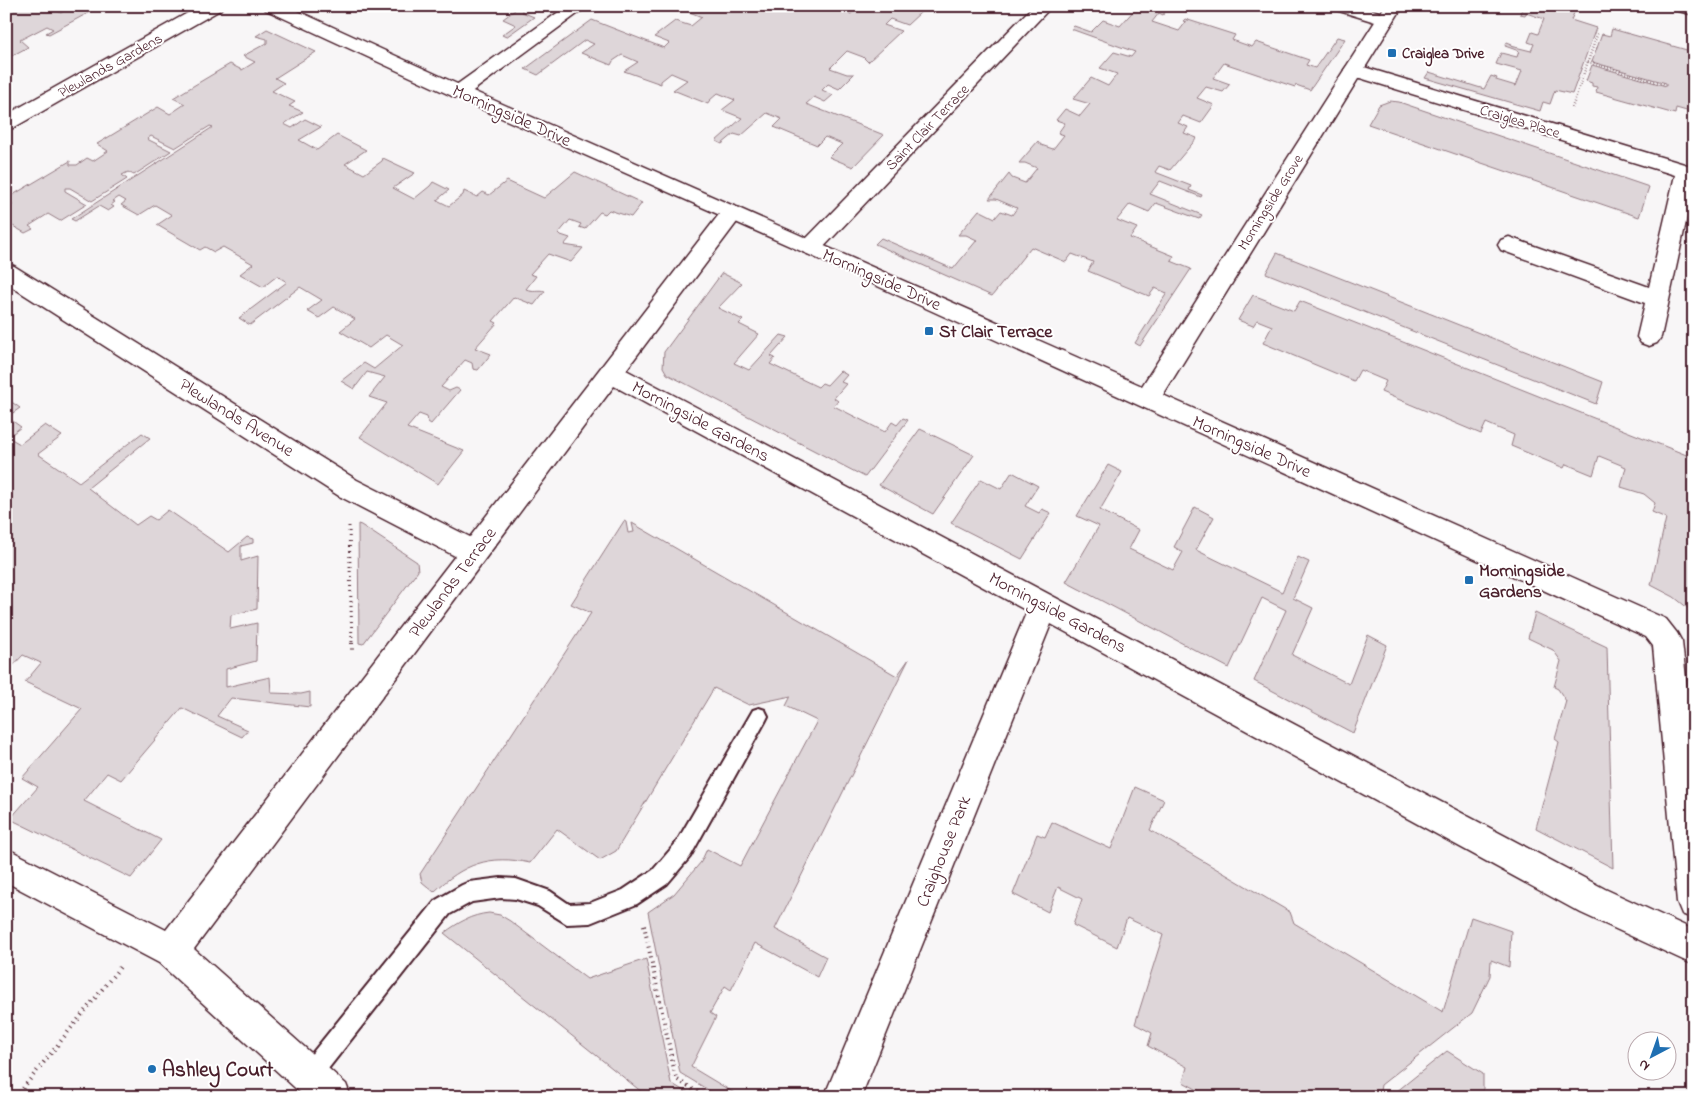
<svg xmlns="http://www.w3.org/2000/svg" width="1700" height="1103" font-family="'Indie Flower',sans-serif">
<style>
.green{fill:#ded6d9;stroke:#947a82}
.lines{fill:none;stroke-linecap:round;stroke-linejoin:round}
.service-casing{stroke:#4a1f2b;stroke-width:4}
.minor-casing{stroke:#4a1f2b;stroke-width:3}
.tertiary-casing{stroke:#4a1f2b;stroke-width:3}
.path-far2{stroke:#4a1f2b;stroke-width:2.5;stroke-dasharray:0.5 2.5;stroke-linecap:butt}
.path-far1{stroke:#4a1f2b;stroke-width:3;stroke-dasharray:1 4;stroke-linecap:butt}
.path{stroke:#4a1f2b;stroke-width:4;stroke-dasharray:1 4.5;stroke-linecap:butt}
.service{fill:#fff;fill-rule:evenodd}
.minor{fill:#fff;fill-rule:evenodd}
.tertiary{fill:#fff;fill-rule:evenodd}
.poi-dot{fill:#1f6fb2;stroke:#fff;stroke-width:2}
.labels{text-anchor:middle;stroke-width:4;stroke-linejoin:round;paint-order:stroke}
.far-poi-label{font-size:15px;font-weight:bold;fill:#4a1f2b;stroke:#fff;text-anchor:start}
.far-street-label{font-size:15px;fill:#4a1f2b;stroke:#fff}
.street-label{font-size:18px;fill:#4a1f2b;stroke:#fff}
.poi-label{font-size:18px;font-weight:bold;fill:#4a1f2b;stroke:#fff;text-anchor:start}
.near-poi-label{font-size:21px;font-weight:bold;fill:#4a1f2b;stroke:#fff;text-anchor:start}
</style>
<rect width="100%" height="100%" fill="#f8f6f7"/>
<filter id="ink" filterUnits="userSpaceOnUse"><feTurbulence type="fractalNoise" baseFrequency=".02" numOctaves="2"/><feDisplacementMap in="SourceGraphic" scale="10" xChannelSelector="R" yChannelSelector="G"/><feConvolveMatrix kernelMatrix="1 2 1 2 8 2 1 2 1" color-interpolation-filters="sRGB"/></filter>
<g filter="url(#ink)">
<path class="green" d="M6,6H48L61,13L65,10L57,6H101L49,34L46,33L53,29L47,26L20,40L28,47L6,59Z
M506,6H515L522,9V12L534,17L506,37L502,35L516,25L503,19L515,10Z
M694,6H831L851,14L860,6H904L921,12L907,25L890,19L884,25L901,31L868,62L863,57L847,51L830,68L847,74H854L839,89L828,84L822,90L833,95L825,102L814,97L806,104L884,135L853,167L829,157L842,144L825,137L817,145L774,127L782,119L767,113L741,136L734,134L722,144L716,141L742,118L722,110L735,100L718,93L709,101L708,104L673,90L687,80L671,73L661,81V84L624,71L638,62L622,55L613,61L611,65L581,53L594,44L585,40L538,75L525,69L592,20L664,48L669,43L654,37L675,21L691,26L702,17L687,11Z
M1136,6H1148L1165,12L1163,15L1159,13L1152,22L1179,31L1186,22L1183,21L1185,19L1235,35L1232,40L1252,47L1256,42L1309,60L1306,65L1315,68L1337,37L1345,39L1310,90L1296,85L1295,87L1224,63L1213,78L1230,84L1223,92L1206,87L1197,98L1214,105L1201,123L1183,116L1178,123L1188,127L1184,133L1197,138L1170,170L1159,166L1155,172L1191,186L1189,190L1202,195L1201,197L1160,181L1150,194L1202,215L1199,219L1156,203L1149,212L1130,204L1117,220L1137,228L1130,238L1174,256L1171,261L1191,269L1140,346L1135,343L1167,293L1155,288L1149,296L1088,271L1093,262L1072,254L1066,262L1031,247L992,296L875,244L881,238L953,269L977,240L966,235H958L979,210L995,218L1001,211L1012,215L1017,208L996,199H989L1009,174L1012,178L1025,183L1037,168L1025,163H1019L1038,141L1041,145L1053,149L1064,135L1058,133L1065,123L1056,120L1065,109L1080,116L1090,104L1073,99L1091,78L1108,86L1117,74L1100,68L1114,52L1131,57L1135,52L1071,29L1074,26L1091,32L1103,20L1120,26L1136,8Z
M1523,6H1577L1571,20L1596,28L1572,94L1555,90L1550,104L1543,102L1540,111L1425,78L1429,72L1484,89L1491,76L1497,78L1496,80L1516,86L1522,71L1496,64L1501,53L1517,57L1519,51L1505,46L1507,42L1512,44L1511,46L1531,51L1534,44L1528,42L1532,32L1538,34L1544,19L1526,13L1525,15L1520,14Z
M267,29L316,52L275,78L284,83L272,91L295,102L289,106L303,112L284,124L292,128L305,119L321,127L299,140L317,150L337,135L366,150L345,164L364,174L382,161L383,158L415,173L393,188L414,199L430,186L433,182L449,190L437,200L449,206L463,195L464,191L477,197L483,192L489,195L507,181L544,198L575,172L642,203L631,217L609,210L605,214L600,212L585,229L579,227L581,224L570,220L558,234L570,238L564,245L583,248L571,262L548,254L530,274L536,276L526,289C533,292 538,289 545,291L534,305L514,297L493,321L497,323L475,348L491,354L478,370L473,369L472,363L465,360L441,387L449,391L456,388L460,390L431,424L428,422L427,417L419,414L407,428L464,451L438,484L360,437L387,403L369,397L385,377L367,372L354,389L341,381L364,363L374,369L403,345L386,335L369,348L340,331L355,319L334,307L319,318L307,311L322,300L300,287L250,325L239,318L287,282L277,276L263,287L240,274L253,264L223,247L214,252L205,247L200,250L157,225L172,215L155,205L139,215L121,205L126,201L119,197L113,201L115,202L111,205L114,207L108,211L99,206L75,221L71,219L213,127L210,126L175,148L151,136L147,139L171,151L134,175L128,172L122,175L127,179L92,201L70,188H65V191L87,204L60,221L48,214L29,226L33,229L25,233L6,222V209L13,205L6,199L70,161V165H77L87,158L93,161L108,151L97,144L158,107L170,114L185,104L173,98L230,64L242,70L255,62L243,56L267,43V39L256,36Z
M1612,29L1694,52V113L1676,108L1675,114L1596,92L1597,87L1592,86V83L1586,81L1592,65L1666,86V83L1592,62L1602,34L1610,36Z
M1390,101L1399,102L1649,187L1639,217L1368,124L1379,105Z
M1277,253L1603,382L1596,404L1266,273Z
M722,273L742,283L718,308L743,320L739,324L759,334L734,363L749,370L781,335L788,337L771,356L775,358L770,364L818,387L822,383L827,385L840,371L847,375L841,382L846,384L834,398L838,401L834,406L885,432L892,422L897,425L903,418L908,420L865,477L667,374L663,367L664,352Z
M1253,295L1294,311L1300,301L1694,458V613L1674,597L1651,585L1666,518L1652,512L1655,503L1644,494L1621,487L1626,467L1599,456L1593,475L1566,464L1564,468L1511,446L1514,435L1486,423L1481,434L1381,392L1386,381L1360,370L1354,381L1263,343L1272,326L1257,320L1253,326L1238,320Z
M6,398L20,408L7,417L21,427L8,437L20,444L45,425L62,436L38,454L79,482L142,433L150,438L88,488L136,525L149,516L156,520L168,510L229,552L247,537L253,539V543L241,546V561L258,556L257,609L231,615L230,629L257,623L256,661L226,669V687L270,677L271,693L301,694L310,692V707L231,698L217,716L248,730L242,737L182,708L121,780L107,773L84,801L161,840L131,878L10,819L38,787L22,778L82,709L25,682L41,663L23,655L6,673Z
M920,429L974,455L933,514L879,485Z
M1108,465L1122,472L1100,510L1139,530L1129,549L1173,570L1183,552L1174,547L1195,507L1214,517L1196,550L1282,592L1298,557L1309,562L1293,598L1313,608L1292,655L1349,684L1368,635L1387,645L1353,733L1254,681L1286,610L1262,598L1229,668L1066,582L1099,526L1077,516Z
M1012,472L1038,486L1025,506L1039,513L1042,509L1051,513L1022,559L951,523L981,479L1001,489Z
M624,521L626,522L628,533L634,532L632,523L897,676L909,659L775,929L826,957L817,977L755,943L731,990L725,986L710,1013L716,1017L691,1067L741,1097H720L680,1073L648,912L674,894L701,862L707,849L740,866L817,721L786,706L791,696L749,705L714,688L616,851L600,860L557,829L530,863C490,854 463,864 434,892L422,882L420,874L591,613L571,604Z
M358,524L361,525L417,562L418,571L363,644L359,643Z
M1535,613L1607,647L1613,868L1536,828L1559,742L1555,739L1566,701L1558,689L1554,687L1561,661L1553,650L1528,638Z
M1135,787L1164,800L1150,830L1290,912L1294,923L1443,1012L1471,917L1511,931L1509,967L1491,960L1490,976L1472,1013L1381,1085L1379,1097H1211L1183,1082L1187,1067L1148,1046L1152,1033L1135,1024L1163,935L1127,918L1117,947L1073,925L1082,899L1058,887L1048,912L1013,894L1037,834L1045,837L1052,822L1111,849Z
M489,913L500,915L510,921L587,979L646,959L671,1083L694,1097H648L444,933C459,922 471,915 489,913Z
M1447,1051L1483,1074V1094L1490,1097H1396V1092Z"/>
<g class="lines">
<defs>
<path id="service" d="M759,708L765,710L768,716L765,722L690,857L667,884L637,904L590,923L567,924L538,906L516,899L501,898L472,902L450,914L317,1083L309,1086L301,1083L298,1075L301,1067L436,900L462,885L469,882L501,878L516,879L550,891L569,904L590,903L623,890L653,870L676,843L753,710Z"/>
<path id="minor" d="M200,6H223L220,10L13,128L6,130V115Z
M567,6H588L466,96L459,98L452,96L449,92L452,88Z
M1033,6H1052L819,252L811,255L803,252L800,247L803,242Z
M1333,6H1361L1391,16L1394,20L1391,24L1385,25L1336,10Z
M1672,6H1694V15L1675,10Z
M1354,64L1694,167V185L1661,337L1657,343L1649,346L1641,343L1637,337L1645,303L1501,250L1498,245L1501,240L1509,237L1649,287L1675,175L1347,74L1344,70L1347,66Z
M732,206L740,208L743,213L740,218L626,370L1605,889L1694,930V965L1581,913L1051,624L861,1097H824L1027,611L614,386L194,949L346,1084L351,1097H305L159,963L6,882V848L166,930L455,556L339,496L6,283V264L14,266L357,480L470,537L724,208Z"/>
<path id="tertiary" d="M263,6H287L466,88L1142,386L1385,6H1403L1163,395L1666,619L1677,633L1682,642L1694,751V919L1682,914L1677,902L1653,646L1646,637L803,252L452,96L266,10Z"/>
</defs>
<use href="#service" class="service-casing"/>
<use href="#minor" class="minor-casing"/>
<use href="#tertiary" class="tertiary-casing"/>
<path class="path-far2" d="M1588,62L1664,84
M1572,108L1598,32"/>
<path class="path-far1" d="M349,526L352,644"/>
<path class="path" d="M352,643V652
M644,925L676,1079L706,1097
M16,1097L120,967"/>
<use href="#service" class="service"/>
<use href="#minor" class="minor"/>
<use href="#tertiary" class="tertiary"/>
</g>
</g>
<g class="poi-dot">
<rect x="1387" y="48" width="10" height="10" rx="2.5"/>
<rect x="924" y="326" width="10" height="10" rx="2.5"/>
<rect x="1464" y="575" width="10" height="10" rx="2.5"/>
<circle cx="152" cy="1069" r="5"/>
</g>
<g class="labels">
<g class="far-poi-label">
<text x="1402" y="58">Craiglea Drive</text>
</g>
<g class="far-street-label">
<text transform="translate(110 65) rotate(-29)" y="5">Plewlands Gardens</text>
<text transform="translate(1520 121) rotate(17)" y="5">Craiglea Place</text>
<text transform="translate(927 127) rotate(-46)" y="5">Saint Clair Terrace</text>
<text transform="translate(1270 202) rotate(-58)" y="5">Morningside Grove</text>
</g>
<g class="street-label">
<text transform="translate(512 115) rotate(24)" y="6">Morningside Drive</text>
<text transform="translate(882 279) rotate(24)" y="6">Morningside Drive</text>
<text transform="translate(237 417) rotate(32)" y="6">Plewlands Avenue</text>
<text transform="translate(701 421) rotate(28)" y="6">Morningside Gardens</text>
<text transform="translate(1252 446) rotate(24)" y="6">Morningside Drive</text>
<text transform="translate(452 582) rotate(-53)" y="6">Plewlands Terrace</text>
<text transform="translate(1058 612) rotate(28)" y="6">Morningside Gardens</text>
<text transform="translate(943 851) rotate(-68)" y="6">Craighouse Park</text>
</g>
<g class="poi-label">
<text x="939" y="337">St Clair Terrace</text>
<text x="1479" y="576">Morningside<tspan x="1479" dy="21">Gardens</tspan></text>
</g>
<g class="near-poi-label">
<text x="162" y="1076">Ashley Court</text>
</g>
</g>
<rect width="1700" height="1103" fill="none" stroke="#fff" stroke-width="25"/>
<rect x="12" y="12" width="1675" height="1078" fill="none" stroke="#4a1f2b" stroke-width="2" filter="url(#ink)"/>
<g transform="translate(1652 1056) rotate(221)"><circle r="24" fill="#ffffff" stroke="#b7a5aa"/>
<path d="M0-4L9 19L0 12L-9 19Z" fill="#1f6fb2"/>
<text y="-8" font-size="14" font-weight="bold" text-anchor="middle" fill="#4a1f2b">N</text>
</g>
</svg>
